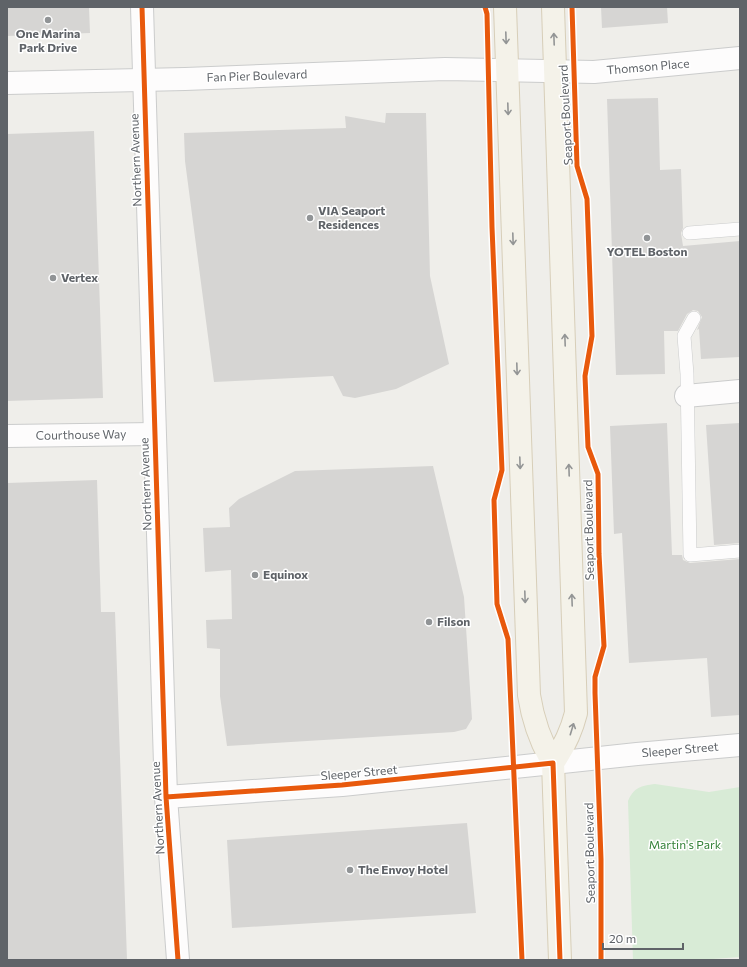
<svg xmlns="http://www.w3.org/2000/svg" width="747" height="967" font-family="Commissioner,sans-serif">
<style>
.green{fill:#d8ebd6}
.building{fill:#d6d5d3}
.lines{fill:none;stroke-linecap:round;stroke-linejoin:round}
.service-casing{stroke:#cbcccc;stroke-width:14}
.minor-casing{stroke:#cbcccc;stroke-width:24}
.tertiary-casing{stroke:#cbcccc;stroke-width:24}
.primary-casing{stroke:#d7ceb8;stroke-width:24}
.service{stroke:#fdfcfc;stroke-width:13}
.minor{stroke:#fdfcfc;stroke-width:22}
.tertiary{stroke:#fdfcfc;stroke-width:22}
.primary{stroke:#f4f2e9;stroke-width:22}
.cycleway-casing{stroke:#fff;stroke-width:8}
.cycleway{stroke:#e8590c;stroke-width:5}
.oneway{stroke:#939595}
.poi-dot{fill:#919496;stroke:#fff;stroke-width:1.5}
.labels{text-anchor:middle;stroke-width:3;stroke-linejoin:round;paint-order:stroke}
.poi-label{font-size:12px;font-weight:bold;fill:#5f6368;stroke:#fff;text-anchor:start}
.street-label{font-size:12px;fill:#5f6368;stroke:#fff}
.park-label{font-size:12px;fill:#348238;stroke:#fff}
</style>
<rect width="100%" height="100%" fill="#efeeea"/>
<path class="green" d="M655,784L709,792L740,787V957L699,960H633L628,801C634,787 641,786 655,784Z"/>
<path class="building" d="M7,7H89L90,33L7,36Z
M601,7H667L668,23L602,28Z
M658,98L660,170L681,169L683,228L681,233L683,246L740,241V357L701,359L699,329L697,330L702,317L698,311L693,310L687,314L678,331H664L665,374L616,375L607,99Z
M386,113H426L430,276L449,364L396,389L355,398L343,396L333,376L214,382L185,161L184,133L346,128L345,116L385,123Z
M94,131L103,398L7,401V134Z
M667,423L672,555H682L683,560L690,563L740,559V715L711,717L707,658L629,663L622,533L614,534L610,426Z
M740,423V543L714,545L706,425Z
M433,466L464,597L472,719L466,729L454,732L227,746L220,696V649L207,648L206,620L232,619L231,570L205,572L203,528L230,527L229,508L239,499L295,471Z
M97,480L101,612H115L127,960H7V483Z
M467,823L476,913L232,928L227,840Z"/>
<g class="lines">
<defs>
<path id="service" d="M689,233L740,229
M694,318L684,336L687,374L690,555L740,551"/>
<path id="minor" d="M7,83L185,79L445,69L594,72L740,58
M686,396L740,391
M7,436L154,434
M553,763L637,754L740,745
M166,797L178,960"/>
<path id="tertiary" d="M142,7L166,797L342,785L553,763"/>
<path id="primary" d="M505,7L529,695C533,721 540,741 553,763L560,960
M553,7L576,713C571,733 564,747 553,763"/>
</defs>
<use href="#service" class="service-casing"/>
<use href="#minor" class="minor-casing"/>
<use href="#tertiary" class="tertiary-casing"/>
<use href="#primary" class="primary-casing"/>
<use href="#service" class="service"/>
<use href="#minor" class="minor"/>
<use href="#tertiary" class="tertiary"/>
<use href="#primary" class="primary"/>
<defs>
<path id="cycleway" d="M142,7L166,797L178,960
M485,7L487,14L492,227L502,470L494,500L497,604L508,639L522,960
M572,7L577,166L587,199L592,336L585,376L588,447L598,474L599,554L604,646L595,677V693L601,859V960
M166,797L342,785L553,763L560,960"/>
</defs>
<use href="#cycleway" class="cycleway-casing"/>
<use href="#cycleway" class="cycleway"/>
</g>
<defs><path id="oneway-shaft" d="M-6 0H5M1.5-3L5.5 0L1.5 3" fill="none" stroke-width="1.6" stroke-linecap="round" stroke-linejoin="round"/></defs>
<g class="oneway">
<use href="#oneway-shaft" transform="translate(506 38) rotate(88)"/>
<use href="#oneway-shaft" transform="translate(554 39) rotate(-92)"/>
<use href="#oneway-shaft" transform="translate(508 109) rotate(88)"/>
<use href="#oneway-shaft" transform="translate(513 239) rotate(88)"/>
<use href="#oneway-shaft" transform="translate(565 340) rotate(-92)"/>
<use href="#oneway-shaft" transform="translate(517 369) rotate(88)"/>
<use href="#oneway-shaft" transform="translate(520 463) rotate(88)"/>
<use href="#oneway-shaft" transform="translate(569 470) rotate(-92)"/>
<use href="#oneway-shaft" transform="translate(525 597) rotate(88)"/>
<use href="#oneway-shaft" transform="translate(572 600) rotate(-92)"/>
<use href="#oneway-shaft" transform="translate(572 729) rotate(-73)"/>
</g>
<g class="poi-dot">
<circle cx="48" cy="20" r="4"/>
<circle cx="310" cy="218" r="4"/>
<circle cx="647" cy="238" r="4"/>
<circle cx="53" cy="278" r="4"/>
<circle cx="255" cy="575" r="4"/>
<circle cx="429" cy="622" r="4"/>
<circle cx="350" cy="870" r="4"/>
</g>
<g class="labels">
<g class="poi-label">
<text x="48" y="38" text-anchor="middle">One Marina<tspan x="48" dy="14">Park Drive</tspan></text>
<text x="318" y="215">VIA Seaport<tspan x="318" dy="14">Residences</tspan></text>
<text x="647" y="256" text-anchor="middle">YOTEL Boston</text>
<text x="61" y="282">Vertex</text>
<text x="263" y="579">Equinox</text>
<text x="437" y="626">Filson</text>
<text x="358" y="874">The Envoy Hotel</text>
</g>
<g class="street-label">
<text transform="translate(648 67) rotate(-5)" y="4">Thomson Place</text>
<text transform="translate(257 76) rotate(-2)" y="4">Fan Pier Boulevard</text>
<text transform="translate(566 115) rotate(-93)" y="4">Seaport Boulevard</text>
<text transform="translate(136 160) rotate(-92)" y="4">Northern Avenue</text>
<text transform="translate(81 435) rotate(-1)" y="4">Courthouse Way</text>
<text transform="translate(146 484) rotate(-92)" y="4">Northern Avenue</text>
<text transform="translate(589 530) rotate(-91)" y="4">Seaport Boulevard</text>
<text transform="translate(680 750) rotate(-5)" y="4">Sleeper Street</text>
<text transform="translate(359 773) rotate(-5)" y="4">Sleeper Street</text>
<text transform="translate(158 808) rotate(-93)" y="4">Northern Avenue</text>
<text transform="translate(590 853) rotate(-91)" y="4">Seaport Boulevard</text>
</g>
<g class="park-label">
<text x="685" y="849">Martin's Park</text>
</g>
</g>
<rect width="747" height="967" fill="none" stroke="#5f6368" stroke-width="16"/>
<path d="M603 943v6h80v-6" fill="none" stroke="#5f6368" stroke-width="2"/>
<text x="609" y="943" font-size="12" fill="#5f6368" stroke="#ffffff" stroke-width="3" paint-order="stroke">20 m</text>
</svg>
